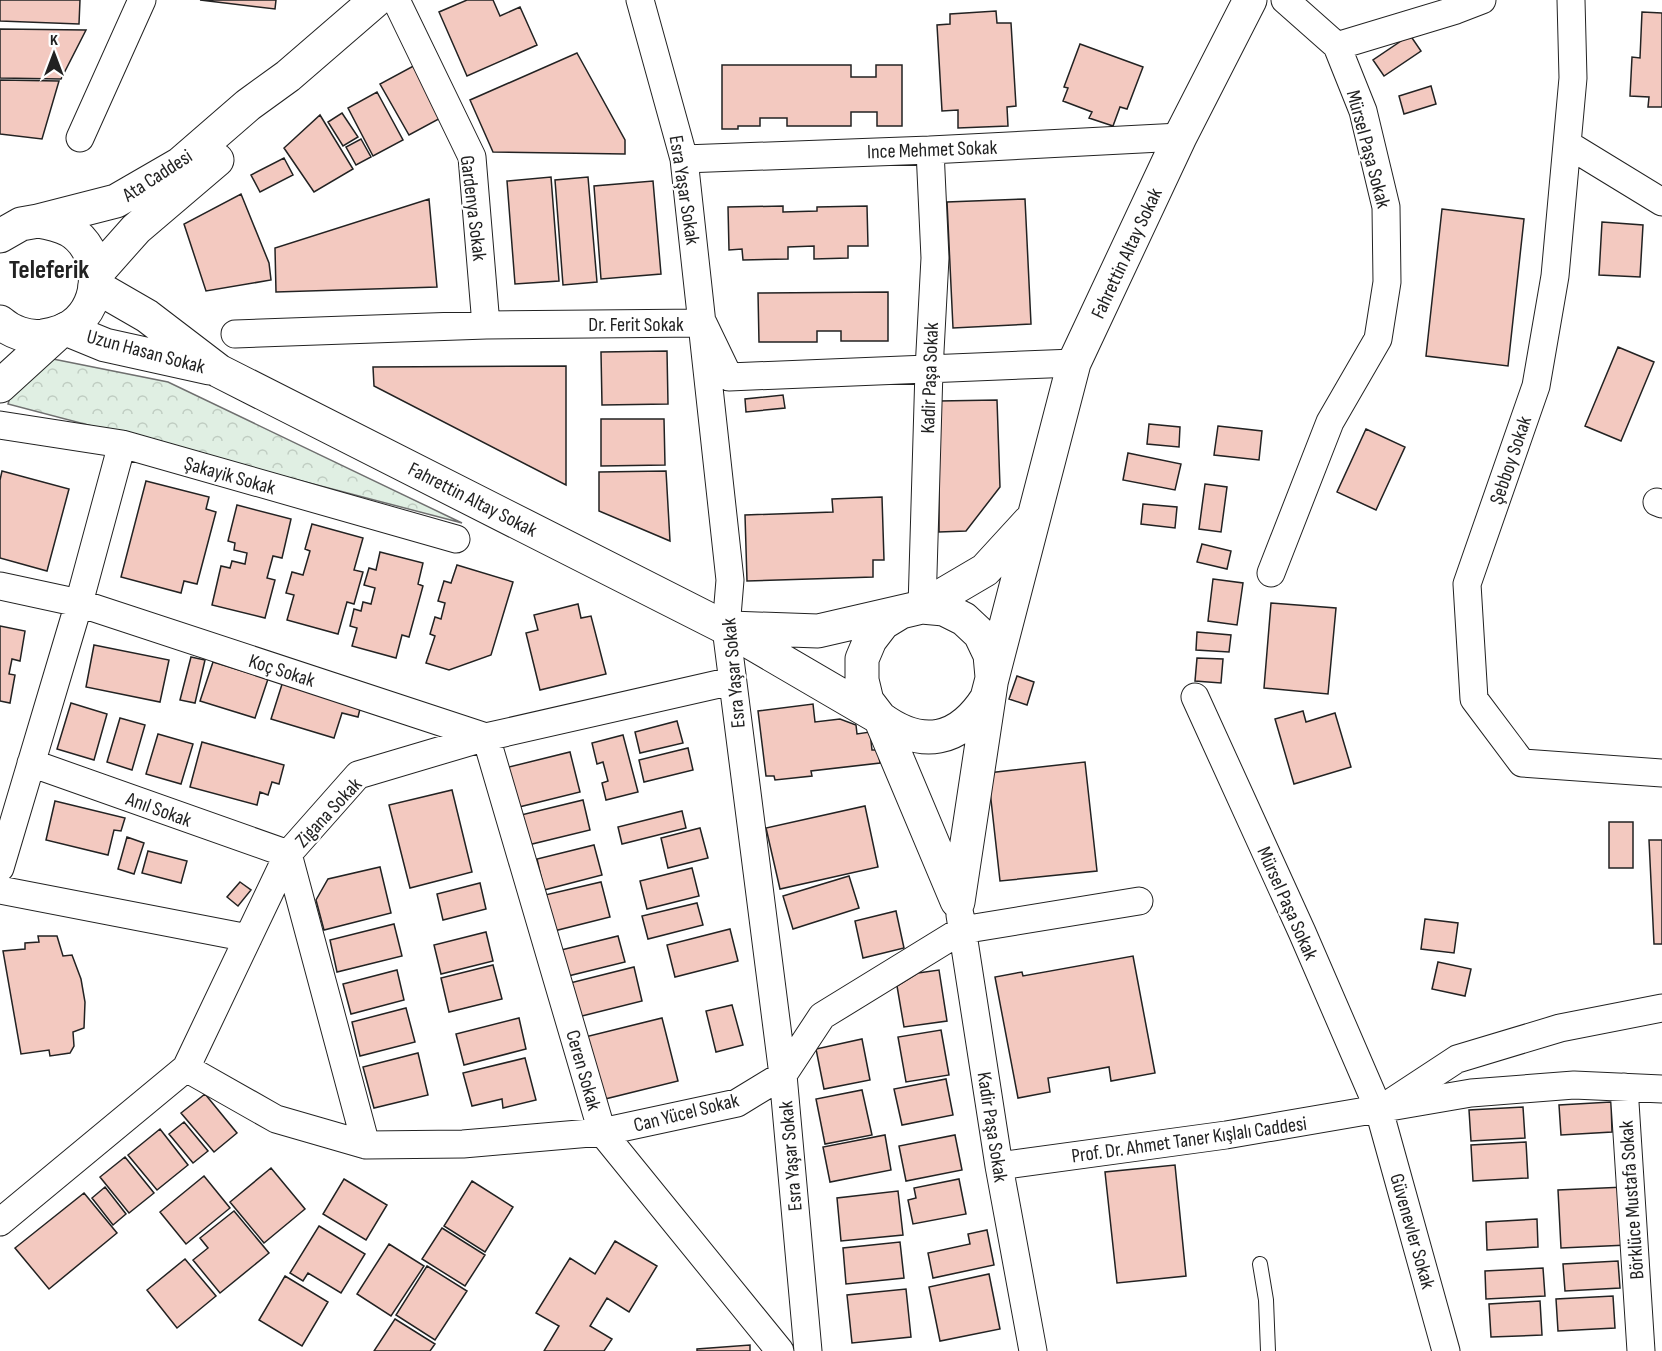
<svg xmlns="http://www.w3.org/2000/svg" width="1662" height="1351" font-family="'Sofia Sans Condensed',sans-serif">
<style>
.forest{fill:url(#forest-crowns);stroke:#6f6f6f;stroke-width:1.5}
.building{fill:#f3c9c0;stroke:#222;stroke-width:1.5}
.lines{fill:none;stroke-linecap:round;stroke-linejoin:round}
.service-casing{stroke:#222;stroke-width:16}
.minor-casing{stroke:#222;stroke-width:29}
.tertiary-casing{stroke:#222;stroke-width:35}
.secondary-casing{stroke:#222;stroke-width:35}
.service{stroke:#fff;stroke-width:14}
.minor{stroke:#fff;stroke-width:27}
.tertiary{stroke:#fff;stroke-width:33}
.secondary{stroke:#fff;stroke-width:33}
.labels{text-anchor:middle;stroke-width:4.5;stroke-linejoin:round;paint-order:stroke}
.street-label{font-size:20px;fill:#222;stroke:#fff}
.district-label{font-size:26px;font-weight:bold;fill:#222;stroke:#fff}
</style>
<defs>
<pattern id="forest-crowns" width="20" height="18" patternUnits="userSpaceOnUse" patternTransform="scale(1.5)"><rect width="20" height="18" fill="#e0efe3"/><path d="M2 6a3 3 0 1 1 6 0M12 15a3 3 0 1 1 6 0" fill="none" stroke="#c0cdc2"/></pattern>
</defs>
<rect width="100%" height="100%" fill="#fff"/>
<path class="forest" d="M53,359L168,382L462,523L8,404L11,394Z"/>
<path class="building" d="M0,0H80L79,24L0,21Z
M200,0H276L275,9Z
M467,0H493L500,16L520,7L537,45L467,76L439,12Z
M996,11L997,23H1011L1016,106L1007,107L1008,126L958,128V110L942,111L937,25L950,24V14Z
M1642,12L1662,13V107H1648L1649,97L1630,96L1632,57L1640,58Z
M0,29L86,30L61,79L0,78Z
M1410,35L1421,51L1384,76L1373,60Z
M1080,44L1143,67L1127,109L1120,107L1113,126L1089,118L1092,112L1063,101L1068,88L1064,87Z
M577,53L625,140V154L493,152L470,100Z
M419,63L448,114L409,135L380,84Z
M722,65H851V77H876V65H902V126H877V112H851V126H787V118H760V126H738V129H722Z
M0,80L59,81L42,139L0,134Z
M1431,86L1436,104L1404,114L1399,96Z
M377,92L403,140L373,156L348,108Z
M342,113L358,137L343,146L328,122Z
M320,115L353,169L314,192L284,148Z
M361,139L371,157L356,165L346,147Z
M284,158L293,175L260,192L251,175Z
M551,177L559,281L515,284L507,181Z
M588,177L597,282L563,285L555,180Z
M653,181L661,274L601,279L594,186Z
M241,194L269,263L271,280L206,291L184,224Z
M429,199L437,287L276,292L275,248Z
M1025,199L1031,324L953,328L947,202Z
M783,206V212L817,211V207L867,206L868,246H848V258L814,259V246L788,247V259L743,260L742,249L729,250L728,207Z
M1442,209L1524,219L1508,366L1426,356Z
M1602,222L1643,225L1640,277L1599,275Z
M888,292V341H841V331H817V342H759L758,293Z
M1618,347L1654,362L1621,441L1585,426Z
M667,351L668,404L602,405L601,352Z
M566,366V485L374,386L373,367Z
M783,395L785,408L746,412L745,399Z
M997,400L1000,487L966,531L939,532V401Z
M601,419H664L665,465L601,466Z
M1149,424L1180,427L1179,447L1147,444Z
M1218,426L1262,431L1259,460L1214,455Z
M1366,429L1405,447L1376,510L1337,492Z
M1128,453L1181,464L1175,490L1123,480Z
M2,471L69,489L47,571L0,558V480Z
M666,471L670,541L599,511V472Z
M146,481L209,497L206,509L216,512L197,584L184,581L181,593L121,577Z
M1205,484L1227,487L1221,532L1199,529Z
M882,497L884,560H873V577L747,581L745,515L833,512L832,499Z
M1143,504L1177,507L1175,528L1141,524Z
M237,505L291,519L282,558L273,556L267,578L275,580L265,618L212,605L221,566L230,568L232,561L245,564L247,553L234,550L235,543L228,541Z
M312,524L363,538L354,570L363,572L354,604L347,602L338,634L287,620L294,595L286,593L292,572L303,575L310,551L305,549Z
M1202,544L1231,551L1227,569L1197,562Z
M380,552L423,563L418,584L423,586L409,637L402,635L396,658L352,646L357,628L350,626L354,609L361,611L363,602L371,604L375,588L364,585L369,568L376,570Z
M457,565L513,582L491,655L449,670L426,663L435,636L430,634L435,617L441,619L445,603L438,601L444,581L451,583Z
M1213,579L1243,583L1237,625L1208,621Z
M1271,603L1336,608L1328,694L1264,688Z
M578,604L581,618L591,616L606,674L540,690L526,633L538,630L534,615Z
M0,626L25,631L20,661L12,659L9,674L15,675L10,703L0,701Z
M1197,632L1231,635L1229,652L1196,650Z
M94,645L169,660L160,702L86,687Z
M191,657L205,660L195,703L180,700Z
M1197,658L1223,659L1221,683L1195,681Z
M213,662L268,679L255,718L200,701Z
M1017,676L1034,682L1027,705L1009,699Z
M284,678L362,701L358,717L342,713L334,738L271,719Z
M71,703L107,714L94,760L57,749Z
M813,704L815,722L840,719L856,725L857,734L870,732L872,750H878L880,763L811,771L812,776L775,780L774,776H766L758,711Z
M1303,711L1306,722L1335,713L1351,767L1294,784L1275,719Z
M120,718L145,725L132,770L107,762Z
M677,721L683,743L640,753L635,732Z
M158,734L193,744L181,784L146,774Z
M623,735L638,792L606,800L602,783L608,781L603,762L597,764L592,743Z
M202,742L284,765L279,784L272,782L268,795L260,792L257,805L190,787Z
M688,748L693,770L644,782L639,760Z
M570,752L580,792L515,808L505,768Z
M1085,762L1097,871L1000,881L988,773Z
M452,790L472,872L410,888L389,805Z
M583,800L590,830L528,845L521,815Z
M55,801L125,818L121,831L114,830L108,855L46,840Z
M865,806L878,867L780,889L766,828Z
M682,811L686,828L622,844L618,827Z
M1609,822H1633V868H1609Z
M700,828L708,858L668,868L661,838Z
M127,837L144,843L134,874L118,869Z
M1649,840H1662V944H1654Z
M594,845L602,875L544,890L537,859Z
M148,851L187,861L181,883L142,873Z
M380,867L391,913L324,930L316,900L328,879Z
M692,868L699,896L647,909L640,881Z
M849,876L859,908L793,929L783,896Z
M240,882L251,890L238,906L227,897Z
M601,882L610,917L554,931L545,895Z
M480,883L486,909L443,920L437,894Z
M697,903L703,925L648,939L642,916Z
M896,911L904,948L863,958L855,921Z
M1425,919L1458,923L1454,953L1421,949Z
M394,924L402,956L337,972L330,940Z
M730,929L738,961L675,977L667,945Z
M486,932L493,961L441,974L434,945Z
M38,936H57L63,956L72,955L81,979L85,1002L84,1028L73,1032L74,1046L70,1053L50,1056L49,1050L21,1054L3,951L25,949V943L39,942Z
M618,936L625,962L564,977L557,951Z
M1133,956L1155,1073L1111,1081L1109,1067L1048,1078L1050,1092L1018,1098L995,977L1022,972L1023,976Z
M1438,962L1471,969L1465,996L1432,989Z
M493,965L502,999L449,1012L441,978Z
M634,967L642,1001L574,1018L566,984Z
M397,970L404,1000L351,1014L343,984Z
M939,970L947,1021L904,1027L897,986L918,973Z
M732,1005L743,1045L716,1052L706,1011Z
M406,1008L415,1042L360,1056L352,1022Z
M519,1018L526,1049L464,1065L456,1034Z
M662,1018L678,1081L601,1100L585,1037Z
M941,1030L949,1075L906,1082L898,1037Z
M862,1039L870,1080L824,1089L816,1049Z
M418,1053L428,1095L374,1108L363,1067Z
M525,1058L536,1100L503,1108L502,1099L472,1106L463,1073Z
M946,1079L953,1115L902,1125L894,1089Z
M862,1090L872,1135L825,1144L816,1099Z
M205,1094L237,1133L214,1152L181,1113Z
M1611,1102L1612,1132L1561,1135L1559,1105Z
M1523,1107L1525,1138L1471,1141L1469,1110Z
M184,1122L208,1151L193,1163L169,1134Z
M160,1129L188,1165L157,1190L128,1155Z
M885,1135L891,1170L830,1182L823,1147Z
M955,1135L962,1170L906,1181L899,1146Z
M1526,1142L1528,1178L1473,1181L1471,1145Z
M125,1157L154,1193L129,1213L100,1177Z
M1175,1165L1186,1276L1117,1283L1105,1172Z
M271,1168L305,1209L264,1243L230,1202Z
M204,1176L230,1208L186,1244L160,1212Z
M344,1179L387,1205L366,1240L323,1214Z
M959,1179L966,1214L913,1224L908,1200L916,1198L914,1188Z
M472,1181L513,1207L485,1252L444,1226Z
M105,1187L126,1214L113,1225L92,1198Z
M1625,1187L1628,1245L1561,1248L1558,1190Z
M898,1191L903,1235L841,1241L837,1198Z
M84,1193L117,1233L49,1289L15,1248Z
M234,1211L269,1253L220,1293L193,1260L208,1248L200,1238Z
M1537,1219L1538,1247L1487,1250L1486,1222Z
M319,1226L365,1254L341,1293L308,1273L303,1281L290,1273Z
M442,1228L485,1255L465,1286L422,1259Z
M987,1230L994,1265L933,1278L928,1253L970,1244L968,1234Z
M615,1241L657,1266L629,1312L607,1298L590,1326L612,1339L604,1351H544L559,1326L536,1313L570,1258L595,1274Z
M900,1242L904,1278L846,1284L843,1248Z
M389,1244L424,1266L391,1316L357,1294Z
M185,1259L216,1296L177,1328L147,1290Z
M1618,1261L1620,1288L1565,1291L1563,1264Z
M427,1266L467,1291L435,1340L396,1315Z
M1543,1268L1545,1296L1486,1299L1485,1271Z
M989,1274L1000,1329L940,1341L929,1287Z
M285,1276L328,1302L302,1346L259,1320Z
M906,1289L911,1337L852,1343L847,1295Z
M1613,1296L1615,1328L1558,1331L1556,1299Z
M1540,1301L1542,1335L1491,1337L1489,1304Z
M395,1319L435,1344L430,1351H374Z
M750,1345V1351H697V1349Z"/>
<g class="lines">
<defs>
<path id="service" d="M1260,1264L1266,1300L1268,1351"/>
<path id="minor" d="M396,0L472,157L486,325
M640,0L684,159L730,580L726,628L783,1075L808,1351
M1285,0L1337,46L1456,10L1482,0
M1571,0L1573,78L1555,276L1536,386L1467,584L1474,699L1522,763L1662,773
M80,138L142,0
M1567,144L1662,202
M684,159L930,150L1180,137
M235,334L486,325L703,323L729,377L1074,363
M0,425L122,444L456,539
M1657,502L1662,504
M1271,573L1330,422L1378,339L1387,282L1386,207L1363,111L1337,46
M0,586L79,603L486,737L602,1132L780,1351
M922,607L929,370L935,258L930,150
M1195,697L1302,932L1379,1110L1446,1351
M0,868L79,603L122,444
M0,890L248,938
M960,915L999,1166L1033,1351
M186,1068L276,1119L366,1145L463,1144L602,1132L737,1103L783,1075L822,1016L962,930L1139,901
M1624,1087L1641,1351
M1390,1103L1457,1059L1560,1028L1662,1008
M366,1145L288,854L358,775L486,737L732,681
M999,1166L1226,1135L1471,1093L1574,1085L1662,1089
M0,1222L186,1068L288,854L31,763"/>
<path id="tertiary" d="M95,286L147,316L219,371L726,628L880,718C922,749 959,742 987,698L1074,363L1180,137L1250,0
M66,329L105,345L209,368
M0,386L57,334
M731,628L818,631L922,607L944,609L964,619L980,634L990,655L992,677L958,902
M957,901L880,718L867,701L862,680V659L870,640L883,623L901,612L922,607L985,570L1029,522"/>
<path id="secondary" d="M0,236L21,224L38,221L116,201L180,164L248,105L288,76L376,0
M96,274L136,229L217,160
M0,322C11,332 28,338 43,336C54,334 64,332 73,325C104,303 103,250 69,230C59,225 50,223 38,221"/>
</defs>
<use href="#service" class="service-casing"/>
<use href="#minor" class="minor-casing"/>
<use href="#tertiary" class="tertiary-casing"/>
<use href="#secondary" class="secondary-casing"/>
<use href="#service" class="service"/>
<use href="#minor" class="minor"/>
<use href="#tertiary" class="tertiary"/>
<use href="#secondary" class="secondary"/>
</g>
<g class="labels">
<g class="street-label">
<text transform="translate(932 149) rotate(-2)" y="7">Ince Mehmet Sokak</text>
<text transform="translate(1369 149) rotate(75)" y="7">Mürsel Paşa Sokak</text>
<text transform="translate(157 175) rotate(-33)" y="7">Ata Caddesi</text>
<text transform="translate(685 190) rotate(81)" y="7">Esra Yaşar Sokak</text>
<text transform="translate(474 208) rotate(83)" y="7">Gardenya Sokak</text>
<text transform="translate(1126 253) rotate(-65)" y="7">Fahrettin Altay Sokak</text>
<text x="636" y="331">Dr. Ferit Sokak</text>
<text transform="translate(146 351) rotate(15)" y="7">Uzun Hasan Sokak</text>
<text transform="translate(929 378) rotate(-88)" y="7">Kadir Paşa Sokak</text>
<text transform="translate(1510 460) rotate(-71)" y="7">Şebboy Sokak</text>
<text transform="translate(230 475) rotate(16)" y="7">Şakayik Sokak</text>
<text transform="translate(473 499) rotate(27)" y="7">Fahrettin Altay Sokak</text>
<text transform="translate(282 670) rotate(18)" y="7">Koç Sokak</text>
<text transform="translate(733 673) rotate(-95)" y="7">Esra Yaşar Sokak</text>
<text transform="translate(159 809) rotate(20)" y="7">Anıl Sokak</text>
<text transform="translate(328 812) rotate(-47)" y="7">Zigana Sokak</text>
<text transform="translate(1288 903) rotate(66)" y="7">Mürsel Paşa Sokak</text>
<text transform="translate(584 1070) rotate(74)" y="7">Ceren Sokak</text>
<text transform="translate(686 1112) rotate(-14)" y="7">Can Yücel Sokak</text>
<text transform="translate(993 1127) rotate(81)" y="7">Kadir Paşa Sokak</text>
<text transform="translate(1189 1139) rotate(-8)" y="7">Prof. Dr. Ahmet Taner Kışlalı Caddesi</text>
<text transform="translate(790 1156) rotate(-95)" y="7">Esra Yaşar Sokak</text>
<text transform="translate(1631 1200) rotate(-94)" y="7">Börklüce Mustafa Sokak</text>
<text transform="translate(1413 1231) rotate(74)" y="7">Güvenevler Sokak</text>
</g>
<g class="district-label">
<text x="49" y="278">Teleferik</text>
</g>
</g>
<g transform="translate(54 54)" stroke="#ffffff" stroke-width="4.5" paint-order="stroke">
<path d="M0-4.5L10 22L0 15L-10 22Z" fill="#222222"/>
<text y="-9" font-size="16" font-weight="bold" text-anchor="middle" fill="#222222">K</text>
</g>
</svg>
